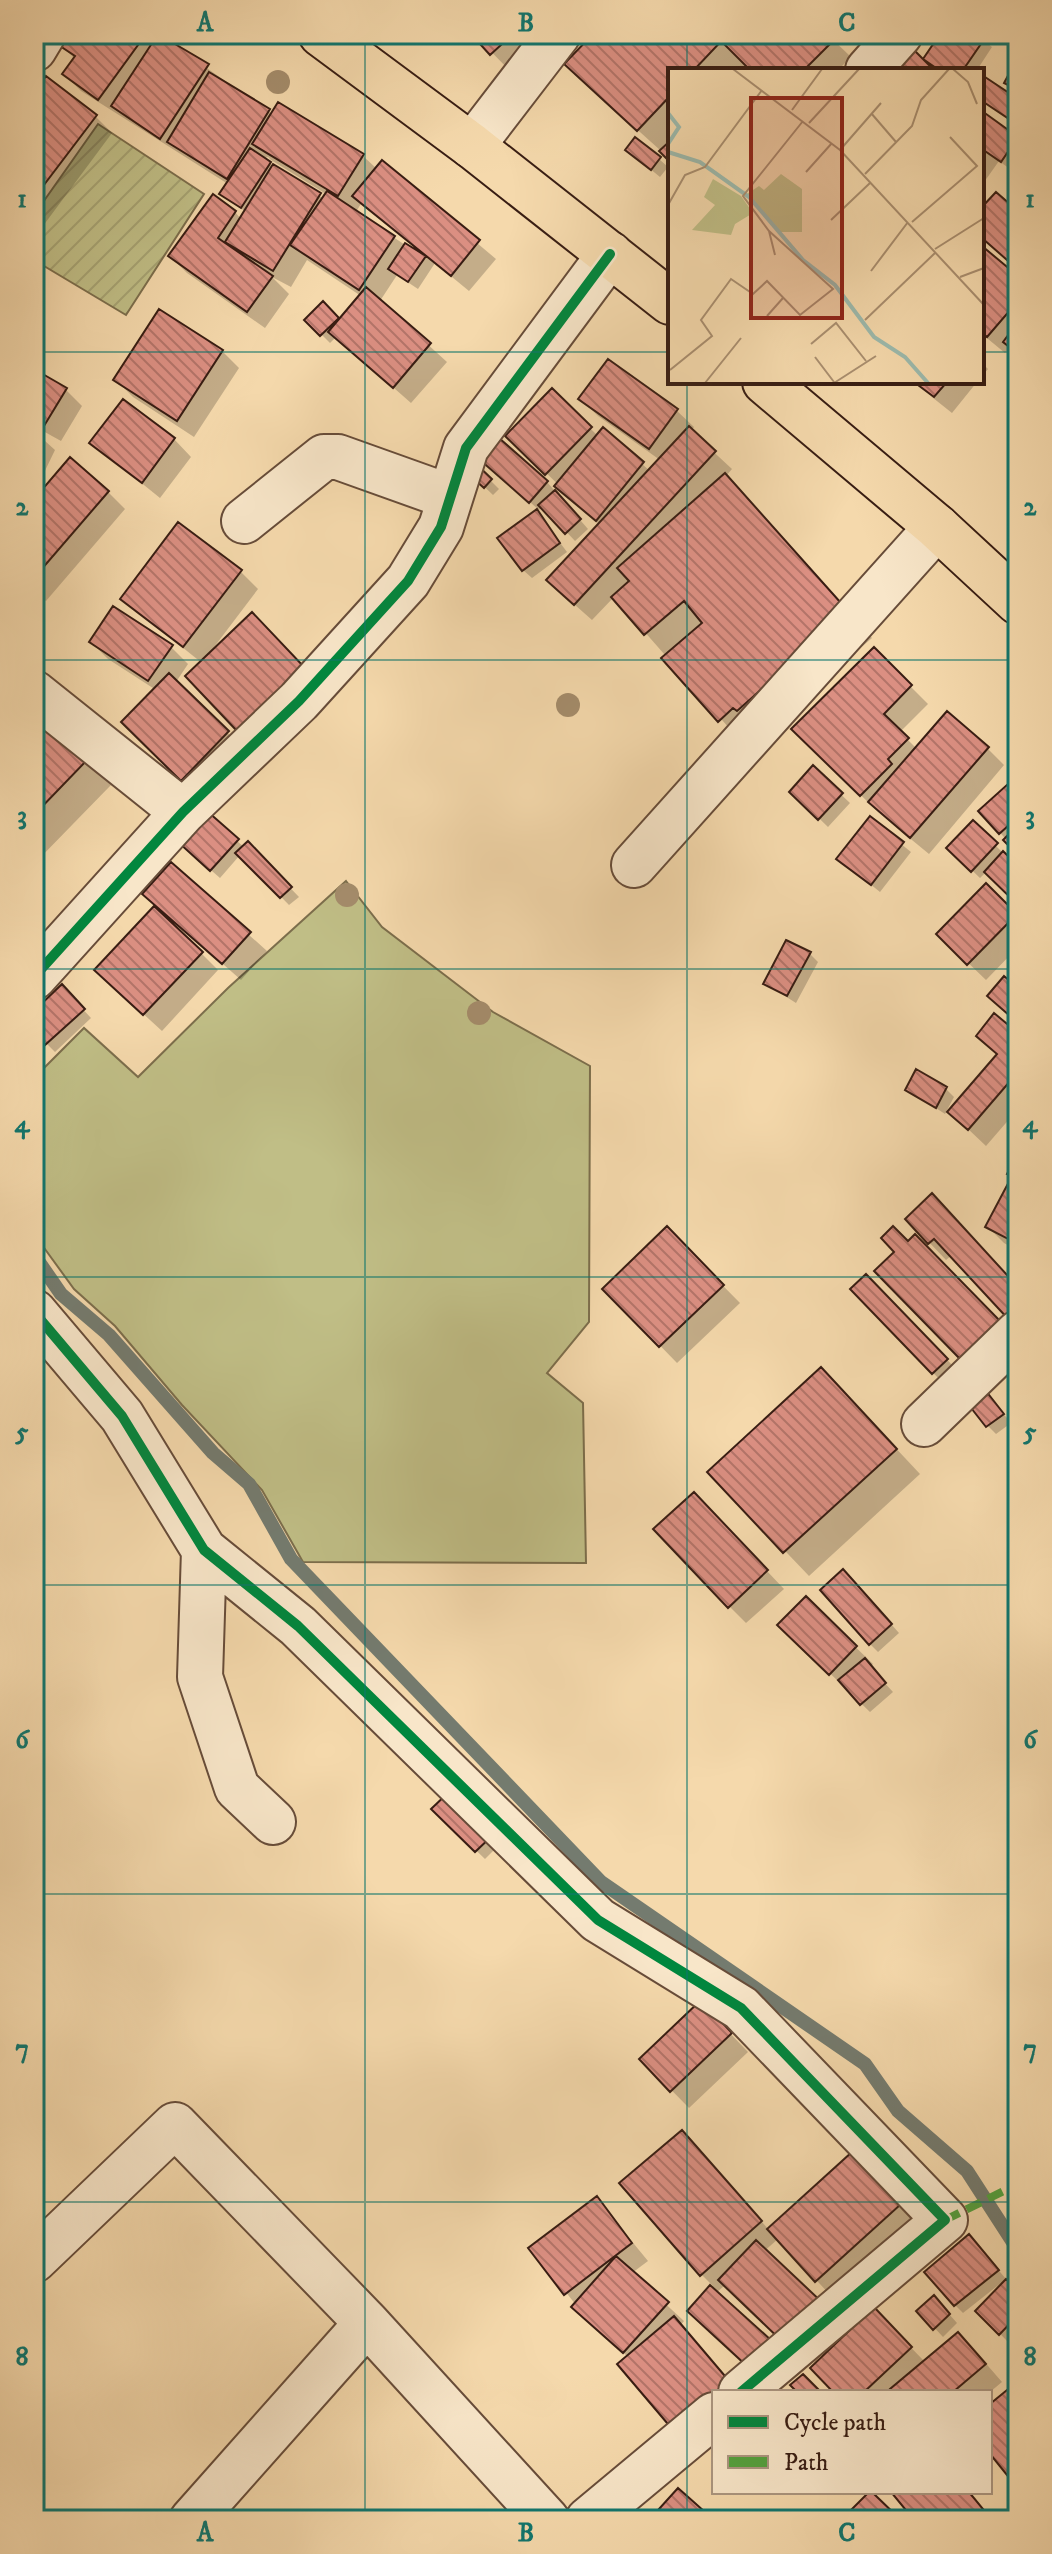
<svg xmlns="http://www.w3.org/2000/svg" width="1052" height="2554" font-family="'IM FELL DW Pica',serif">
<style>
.grass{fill:#c0be86;stroke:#7c6e4c;stroke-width:2}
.garden{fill:url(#garden-furrows);stroke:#7c6e4c;stroke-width:2}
.shadow{fill:#0003;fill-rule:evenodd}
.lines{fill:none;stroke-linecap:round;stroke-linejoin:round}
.stream{stroke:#747b6f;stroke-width:14}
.building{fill:url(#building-back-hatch);stroke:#381d13;stroke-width:2}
.minor-casing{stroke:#674c39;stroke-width:48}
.major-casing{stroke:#381d13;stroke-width:48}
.minor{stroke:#f8e6c9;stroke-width:44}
.major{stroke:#f5d9ac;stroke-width:44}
.quiet{stroke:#53a23f;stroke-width:8;stroke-dasharray:16 8;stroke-linecap:butt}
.cycleway-casing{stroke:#f8e6c9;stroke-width:15}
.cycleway{stroke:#00873e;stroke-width:10}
.tree{fill:#a48c6b}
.grid{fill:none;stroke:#0f766e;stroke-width:2;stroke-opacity:0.55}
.inset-river{fill:none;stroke:#9cbaad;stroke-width:4}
.inset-road{fill:none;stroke:#a98e6f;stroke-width:2}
.view{fill:#8f2418;fill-opacity:0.15;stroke:#8f2418;stroke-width:4}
.inset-edge{fill:none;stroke:#381d13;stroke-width:4}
.neatline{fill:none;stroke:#0f766e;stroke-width:3}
.grid-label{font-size:26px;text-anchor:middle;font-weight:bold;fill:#0f766e}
</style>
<defs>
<pattern id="garden-furrows" width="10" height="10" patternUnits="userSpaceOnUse" patternTransform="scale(2)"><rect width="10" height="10" fill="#c0be86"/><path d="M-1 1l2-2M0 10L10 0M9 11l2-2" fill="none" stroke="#a6a373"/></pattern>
<pattern id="building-back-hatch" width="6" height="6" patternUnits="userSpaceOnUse" patternTransform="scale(2)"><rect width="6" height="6" fill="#db8f82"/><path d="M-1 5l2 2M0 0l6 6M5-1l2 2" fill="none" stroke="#b37469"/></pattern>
</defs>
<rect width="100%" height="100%" fill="#f5d9ac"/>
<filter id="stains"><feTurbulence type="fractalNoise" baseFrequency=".0025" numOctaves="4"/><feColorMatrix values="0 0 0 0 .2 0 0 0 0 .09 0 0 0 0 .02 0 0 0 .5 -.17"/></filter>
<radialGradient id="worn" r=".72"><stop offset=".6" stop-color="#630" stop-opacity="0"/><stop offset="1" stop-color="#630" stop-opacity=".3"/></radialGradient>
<path class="grass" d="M346,881L382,927L493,1012L590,1066L589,1322L547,1373L583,1403L586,1563L303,1562L262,1490L182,1405L115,1326L74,1289L34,1234V1070L38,1074L84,1028L138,1077L228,988Z"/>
<path class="garden" d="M98,124L204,194L126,315L34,260V215Z"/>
<path class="shadow" d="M62,34H152L157,39L160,35L272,114L279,104L363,156L377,169L382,163L496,259L469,291L435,263L418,289L397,275L380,301L447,362L411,403L336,337L330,343L307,320L323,304L340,321L361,296L307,260L291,287L272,277L289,294L265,328L187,273L170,256L235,212L241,219L246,212L222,194L228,184L81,91L64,74L75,59L57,41ZM268,157L271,160L331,197L324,199L272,166L264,158ZM362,202L421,253L420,255L356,212Z
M474,34H549L509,70Z
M595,34H827L851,57L838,70H753L747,64L741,70H670V159L591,88Z
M942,34H975L992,47L977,70H938L926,59Z
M34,96L95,116L112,133L43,226L34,219Z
M982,114L1018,140V159L1010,169L999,161L982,185Z
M627,150L659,159L668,167L660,177Z
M982,249L1018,279V355L1010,347L1005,353L982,334Z
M222,351L239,368L194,437L133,397L116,380Z
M982,363L988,369L982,376Z
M34,371L65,389L82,406L61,441L34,426Z
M913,382H977L952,413Z
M552,391L598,436L603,430L650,471L660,460L598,416L581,399L676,410L694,427L691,431L732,469L726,476L872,638L762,734L744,745L614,597L592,620L566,597L600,525L508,436Z
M34,431L55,450L41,479L34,475Z
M174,439L191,457L160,498L92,443Z
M482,460L547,482L588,529L575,541L542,506L539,510Z
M473,463L499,489L493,495L467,470Z
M108,492L125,509L46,601L34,591V502Z
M537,512L567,552L532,578L523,570Z
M241,572L258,589L202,663L122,599Z
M34,607L40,613L34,619Z
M91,642L171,647L188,664L176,682L245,750L199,796L124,722L156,690L108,659Z
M874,650L928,704L900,732L917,749L987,748L1004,765L929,854L878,812L794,729Z
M34,716L111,785L34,864Z
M813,768L850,803L828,827L792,792Z
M1018,778V853L981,811Z
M870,819L911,852L880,892L839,859Z
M973,823L1018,868V903L986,872L980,878L949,848Z
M237,841L244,847L248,844L299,897L289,905L240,855L220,878L189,851Z
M171,865L267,951L241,980L162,910Z
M986,886L1018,917V947L986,980L938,934Z
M201,953L218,970L162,1031L114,987Z
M810,954L818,962L796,1003L766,984Z
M62,987L91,1018L55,1052L34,1031V1013Z
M978,1036H1018V1109L986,1146L967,1128L998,1055Z
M907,1089H946L954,1097L945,1114Z
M1018,1157V1251L1004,1243L987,1226L1013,1178L1009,1174Z
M907,1219L1018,1288L952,1255L946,1260Z
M667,1229L740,1303L677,1363L605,1289Z
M866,1276L955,1368L941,1381L853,1289Z
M845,1394L920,1474L809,1576L710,1472Z
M994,1402L1011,1423L996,1434L988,1426Z
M711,1512L784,1589L746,1623L729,1606Z
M852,1580L899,1633L878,1652L870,1644Z
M806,1599L873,1664L870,1667L893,1692L870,1712L780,1625Z
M34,1614L40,1621L34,1627Z
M434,1810L501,1843L485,1859Z
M701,2003L748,2052L689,2108L641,2059Z
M699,2149L769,2230L880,2162L927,2213L833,2298L778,2239L716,2293L690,2311L713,2286L701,2274Z
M597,2199L648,2261L632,2273L684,2321L680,2326L739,2392H714L628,2357L591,2324L531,2248Z
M977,2245L1018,2293V2331L1008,2342L978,2311L1001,2283L963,2313L955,2305Z
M942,2306L957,2323L943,2337L919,2311Z
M891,2327L925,2362L975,2351L1002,2382L990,2392H835Z
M1018,2384V2483L990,2451V2407Z"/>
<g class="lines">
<path class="stream" d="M34,1255L61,1294L109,1335L213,1453L249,1484L291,1559L601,1882L865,2064L898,2111L967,2171L1018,2250"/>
</g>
<path class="building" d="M60,34H146L98,100L62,74L75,56L54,42Z
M158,34L209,64L160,139L111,106Z
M471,34H513L490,55Z
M593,34H728L694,70H670V96L637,131L564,64Z
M729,34H830L835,39L804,70H750L722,42Z
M940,34H979L985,38L963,70H939L923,59Z
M910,46L934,70H886Z
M1018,57V90L1004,83Z
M209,72L270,109L227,179L167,142Z
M982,75L1018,99V125L982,101Z
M46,76L97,115L34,198V93Z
M278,102L364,154L338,196L252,144Z
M982,111L1018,137L1001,162L982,149Z
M635,137L661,157L651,170L625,150Z
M670,141V162L659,151Z
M250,148L271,162L241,208L219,194Z
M382,160L480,240L451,276L352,196Z
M273,164L321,193L273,271L225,242Z
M327,191L395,236L359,290L290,245Z
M996,192L1018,211V263L1015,267L982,238V207Z
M213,194L236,211L218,238L273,276L247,312L168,256Z
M405,243L426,256L408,282L388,269Z
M982,246L1018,276V301L987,337L982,333Z
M366,287L431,343L393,388L328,332Z
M323,301L339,318L320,336L304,320Z
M159,309L223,350L177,421L113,380Z
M1018,322V354L1003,342Z
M608,359L678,409L649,449L578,399Z
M34,369L67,388L44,426L34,420Z
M914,382H947L934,397Z
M552,388L592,427L545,475L505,436Z
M123,399L175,438L142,483L89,443Z
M689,426L716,451L574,605L546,580Z
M603,427L644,462L596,521L554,486Z
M491,431L548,481L529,503L471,452Z
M70,457L109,491L34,578V499Z
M473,461L492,479L484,488L464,470Z
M725,473L849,612L737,711L733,708L718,722L661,658L702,623L684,601L644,635L611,597L629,581L617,568Z
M555,490L581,519L565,534L538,505Z
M537,509L560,543L522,571L497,538Z
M178,522L242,570L183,647L120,599Z
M113,606L173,645L148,681L89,642Z
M252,612L305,668L237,731L185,676Z
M874,647L912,685L884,714L909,738L888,759L892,764L860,796L791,729Z
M169,673L229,731L181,781L121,722Z
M947,711L989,747L910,838L868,802Z
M34,713L88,759L34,815Z
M813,765L843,793L818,820L789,792Z
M1018,775V817L999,834L978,811Z
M207,811L239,839L210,871L178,842Z
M870,816L904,842L871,885L836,859Z
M973,820L998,843L971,872L946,848Z
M1018,825V855L1003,840Z
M248,841L292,887L280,898L235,853Z
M1003,851L1018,866L1017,904L984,872Z
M171,862L251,932L222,964L142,894Z
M986,883L1017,914L967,965L936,934Z
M154,906L203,952L143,1015L94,970Z
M786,940L811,952L787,996L763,984Z
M1004,976L1018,988V1023L987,996Z
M62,984L85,1009L45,1045L34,1033V1011Z
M994,1013L1018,1033V1072L968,1130L947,1112L997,1054L976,1036Z
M916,1069L947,1087L936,1108L905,1090Z
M1018,1153V1244L985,1227L1012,1176L1007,1174Z
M932,1193L1018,1287V1316L1011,1322L934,1239L928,1244L905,1219Z
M667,1226L724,1285L659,1347L602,1289Z
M893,1226L908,1241L915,1234L1002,1323L962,1361L874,1271L894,1252L881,1238Z
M866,1274L948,1359L932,1374L850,1289Z
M821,1367L897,1449L783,1553L707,1472Z
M986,1391L1004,1414L986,1427L968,1404Z
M694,1492L768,1570L728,1608L653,1529Z
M843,1569L892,1624L869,1645L820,1590Z
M806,1596L857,1646L829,1675L777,1625Z
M865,1658L886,1683L860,1705L838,1680Z
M450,1791L494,1834L475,1852L431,1809Z
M701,2000L732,2033L670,2092L639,2059Z
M682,2130L762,2221L700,2276L619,2183Z
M863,2142L911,2195L815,2282L767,2229Z
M597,2196L632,2243L564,2295L528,2248Z
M969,2234L999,2270L954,2306L924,2272Z
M756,2240L826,2306L787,2346L718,2280Z
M616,2256L669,2302L623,2353L571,2307Z
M1006,2279L1018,2291V2315L999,2335L975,2311Z
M710,2285L772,2341L748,2367L687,2311Z
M934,2295L950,2314L933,2330L916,2311Z
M874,2307L912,2347L864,2392H833L810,2368Z
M674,2316L730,2382L673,2430L617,2364Z
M958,2332L986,2364L953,2392H892L890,2389Z
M803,2374L821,2392H797L790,2385Z
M1018,2381V2466L1007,2475L990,2454V2404Z
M678,2488L714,2520H649Z
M869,2492H872L901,2520H841Z
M891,2492H969L992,2520H914Z"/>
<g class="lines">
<defs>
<path id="minor" d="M34,49L43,34
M868,70L900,34
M472,146L558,34
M244,521L324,457H338L450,497
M34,693L183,812
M634,865L937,527
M34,977L183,812L299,701L408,581L441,527L466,448L610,254
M34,1312L122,1416L204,1550L298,1626L598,1920L741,2008L945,2220L741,2392
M924,1424L1018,1333
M204,1550L200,1677L237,1788L273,1822
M34,2260L175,2125L367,2323L547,2520
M192,2520L367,2323
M588,2520L714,2415"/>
<path id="major" d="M321,34L472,146L670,302
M765,382L937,527L1018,602"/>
</defs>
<use href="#minor" class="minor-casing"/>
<use href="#major" class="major-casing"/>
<use href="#minor" class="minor"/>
<use href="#major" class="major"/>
<path class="quiet" d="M945,2220L1018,2184"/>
<defs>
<path id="cycleway" d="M34,977L183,812L299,701L408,581L441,527L466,448L610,254
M34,1312L122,1416L204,1550L298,1626L598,1920L741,2008L945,2220L741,2392"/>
</defs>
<use href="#cycleway" class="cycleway-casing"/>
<use href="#cycleway" class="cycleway"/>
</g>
<g class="tree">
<circle cx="278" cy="82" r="12"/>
<circle cx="568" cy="705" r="12"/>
<circle cx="347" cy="895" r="12"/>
<circle cx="479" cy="1013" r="12"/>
</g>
<path class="grid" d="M365,34V2520M687,34V70M34,352H670M982,352H1018M687,382V2520M34,660H1018M34,969H1018M34,1277H1018M34,1585H1018M34,1894H1018M34,2202H1018"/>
<g transform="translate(668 68)">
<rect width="316" height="316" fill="#f5d9ac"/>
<path d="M113,106L134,121V164H110L79,126L91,118L96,122ZM45,111L73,128L85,145L67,156L63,167L24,162L47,137L36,129Z" fill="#c0be86"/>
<path class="inset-river" d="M0,45L11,59L0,76M0,84L32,94L81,129L135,192L167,217L206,269L237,289L260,315"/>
<path class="inset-road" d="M65,1L172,82L316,237M285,1L300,14L309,36M124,42L154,1M203,45L228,74M141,55L191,1M172,82L213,35M138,104L164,75M197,106L244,58L253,32L281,1M0,137L17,107L37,99L94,22M163,152L202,115M244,154L309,98L282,69M101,163L107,187M267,181L316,150M203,203L240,154M292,209L316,200M99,248L115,230M197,252L267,185M143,276L168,255L198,293M147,289L166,314M2,302L44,268L33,252L63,211L85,226L99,213L132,247L165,221L101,163L75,128L135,53M37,315L73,270M166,315L208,288"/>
<path class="view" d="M83,30H174V250H83Z"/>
<rect width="316" height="316" class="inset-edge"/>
</g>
<rect width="1052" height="2554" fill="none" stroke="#f5d9ac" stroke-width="88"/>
<rect x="712" y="2390" width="280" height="104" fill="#f8e6c9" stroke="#ab9680" stroke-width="2"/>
<rect x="728" y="2416" width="40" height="12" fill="#00873e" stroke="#ab9680" stroke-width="2"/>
<text x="784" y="2430" font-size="24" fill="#381d13">Cycle path</text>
<rect x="728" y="2456" width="40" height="12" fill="#53a23f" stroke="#ab9680" stroke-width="2"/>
<text x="784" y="2470" font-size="24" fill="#381d13">Path</text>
<rect x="44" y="44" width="964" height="2466" class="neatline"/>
<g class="grid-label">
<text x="205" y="31">A</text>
<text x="526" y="31">B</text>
<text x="847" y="31">C</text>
<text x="22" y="207">1</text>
<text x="1030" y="207">1</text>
<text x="22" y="515">2</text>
<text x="1030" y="515">2</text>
<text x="22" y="824">3</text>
<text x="1030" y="824">3</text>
<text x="22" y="1132">4</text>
<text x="1030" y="1132">4</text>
<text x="22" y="1440">5</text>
<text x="1030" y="1440">5</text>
<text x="22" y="1748">6</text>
<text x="1030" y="1748">6</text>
<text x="22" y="2057">7</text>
<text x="1030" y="2057">7</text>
<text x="22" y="2365">8</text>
<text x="1030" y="2365">8</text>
<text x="205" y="2541">A</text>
<text x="526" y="2541">B</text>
<text x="847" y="2541">C</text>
</g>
<rect width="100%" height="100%" filter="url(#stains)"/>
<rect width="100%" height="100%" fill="url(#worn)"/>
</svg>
